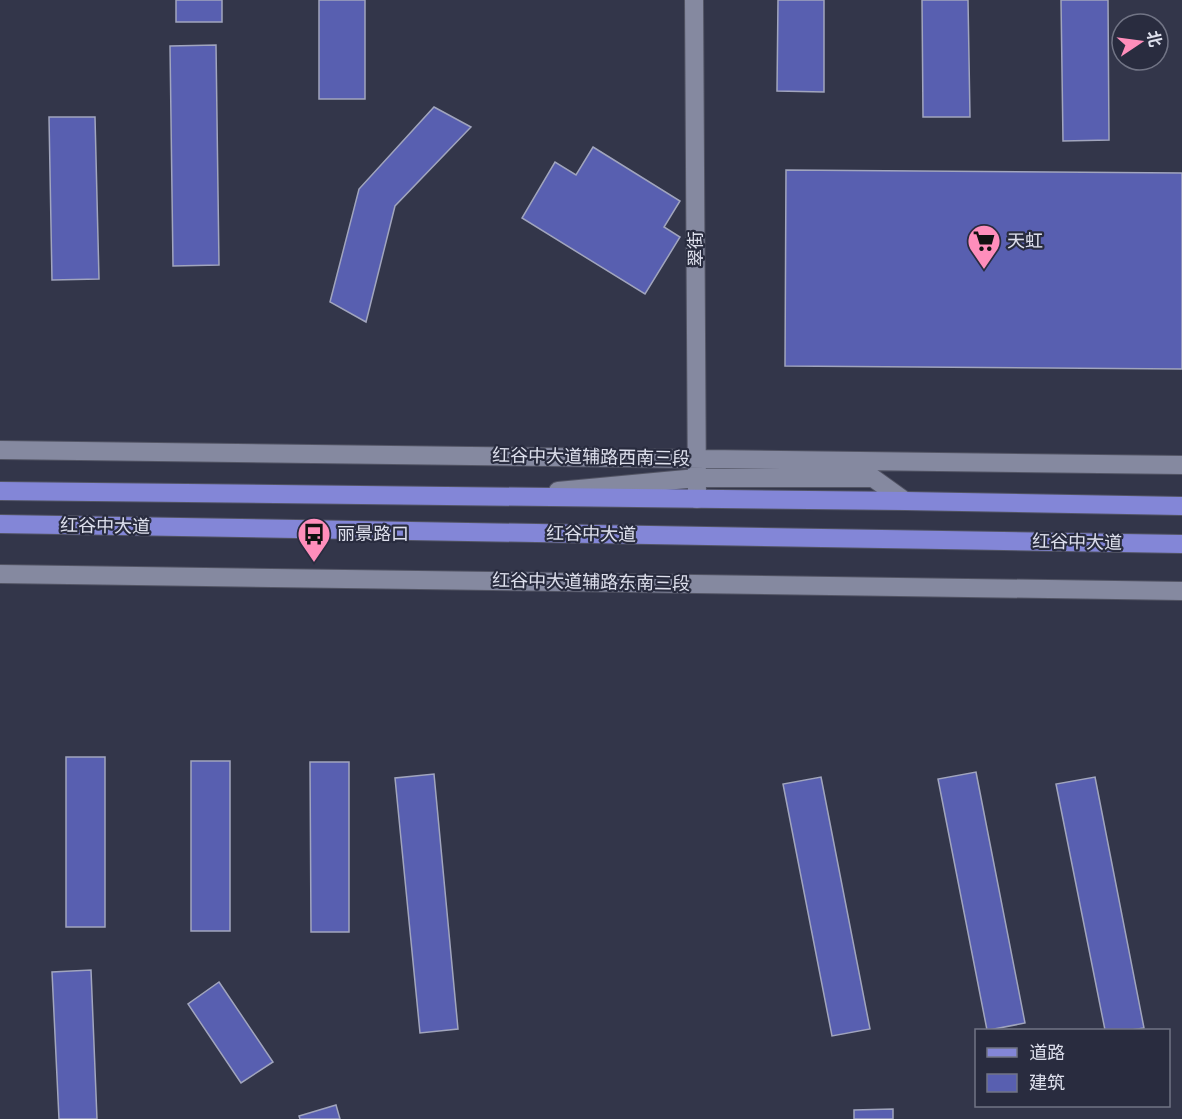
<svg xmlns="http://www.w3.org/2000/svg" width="1182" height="1119" font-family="'Alegreya Sans','Noto Sans SC',sans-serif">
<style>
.building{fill:#585fb0;stroke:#a1a5bd;stroke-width:1.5}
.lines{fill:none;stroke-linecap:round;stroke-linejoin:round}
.minor-casing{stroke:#525464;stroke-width:20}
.major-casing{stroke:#525464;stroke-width:20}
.minor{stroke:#8589a0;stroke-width:18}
.major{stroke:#8386d7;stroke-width:18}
.labels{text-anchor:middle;stroke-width:4.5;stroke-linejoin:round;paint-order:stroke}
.poi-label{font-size:18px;fill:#dee0ed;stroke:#292c3f;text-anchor:start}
.street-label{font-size:18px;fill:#dee0ed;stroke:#292c3f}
</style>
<rect width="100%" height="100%" fill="#33364a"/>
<path class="building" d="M176,0H222V22H176Z
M319,0H365V99H319Z
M778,0H824V92L777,91Z
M922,0H968L970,117H923Z
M1061,0H1108L1109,140L1063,141Z
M216,45L219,265L173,266L170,46Z
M434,107L471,127L395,206L366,322L330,302L359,189Z
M49,117H95L99,279L52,280Z
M593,147L680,201L664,227L680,237L645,294L522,218L555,162L576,175Z
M786,170L1182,173V369L785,366Z
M66,757H105V927H66Z
M191,761H230V931H191Z
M310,762H349V932H311Z
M976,772L1025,1023L989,1030H987L938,779Z
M434,774L458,1029L420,1033L395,778Z
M821,777L870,1029L832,1036L783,784Z
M1095,777L1144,1028L1131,1030H1105L1056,784Z
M91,970L97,1119H59L52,972Z
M219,982L273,1062L241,1083L188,1004Z
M336,1105L340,1119H300L299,1116Z
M893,1109V1119H854V1110Z"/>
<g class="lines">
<defs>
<path id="minor" d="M694,0L697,499
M0,450L1182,465
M558,491L697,478H873L905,501
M0,574L1182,591"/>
<path id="major" d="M0,491L905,501L1182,506
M0,524L1182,544"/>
</defs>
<use href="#minor" class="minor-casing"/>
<use href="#major" class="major-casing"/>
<use href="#minor" class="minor"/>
<use href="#major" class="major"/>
</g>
<defs>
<symbol id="supermarket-pin" viewBox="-11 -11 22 30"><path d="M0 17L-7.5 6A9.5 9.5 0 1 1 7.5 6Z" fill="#ff8ebb" stroke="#292c3f"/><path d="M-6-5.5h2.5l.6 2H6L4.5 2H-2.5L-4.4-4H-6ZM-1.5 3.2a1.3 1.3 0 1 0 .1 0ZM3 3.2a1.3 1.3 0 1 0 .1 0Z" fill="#111"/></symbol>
<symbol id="bus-pin" viewBox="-11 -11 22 30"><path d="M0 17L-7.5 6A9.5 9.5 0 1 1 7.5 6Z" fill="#ff8ebb" stroke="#292c3f"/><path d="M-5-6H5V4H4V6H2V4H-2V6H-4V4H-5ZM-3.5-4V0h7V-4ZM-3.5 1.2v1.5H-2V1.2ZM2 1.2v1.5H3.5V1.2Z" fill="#111"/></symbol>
</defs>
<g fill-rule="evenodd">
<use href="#supermarket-pin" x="965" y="222" width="38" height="52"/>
<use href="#bus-pin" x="295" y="515" width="38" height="52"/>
</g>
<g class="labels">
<g class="poi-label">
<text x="1007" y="247">天虹</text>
<text x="337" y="540">丽景路口</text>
</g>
<g class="street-label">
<text transform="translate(696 249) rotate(-90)" y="6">翠街</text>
<text transform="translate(591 457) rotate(1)" y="6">红谷中大道辅路西南三段</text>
<text transform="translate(105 526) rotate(1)" y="6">红谷中大道</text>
<text transform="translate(591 534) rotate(1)" y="6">红谷中大道</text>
<text transform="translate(1077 542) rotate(1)" y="6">红谷中大道</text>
<text transform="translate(591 582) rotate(1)" y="6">红谷中大道辅路东南三段</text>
</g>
</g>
<rect x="975" y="1029" width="195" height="78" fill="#292c3f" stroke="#717485" stroke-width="1.5"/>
<rect x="987" y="1048" width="30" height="9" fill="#8386d7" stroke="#717485" stroke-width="1.5"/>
<text x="1029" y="1059" font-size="18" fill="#dee0ed">道路</text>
<rect x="987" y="1074" width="30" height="18" fill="#585fb0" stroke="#717485" stroke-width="1.5"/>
<text x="1029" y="1089" font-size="18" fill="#dee0ed">建筑</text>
<g transform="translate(1140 42) rotate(77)"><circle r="28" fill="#292c3f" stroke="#717485" stroke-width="1.5"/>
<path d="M0-4.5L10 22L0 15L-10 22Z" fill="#ff8ebb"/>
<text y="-9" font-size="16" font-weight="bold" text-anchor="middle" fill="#dee0ed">北</text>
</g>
</svg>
